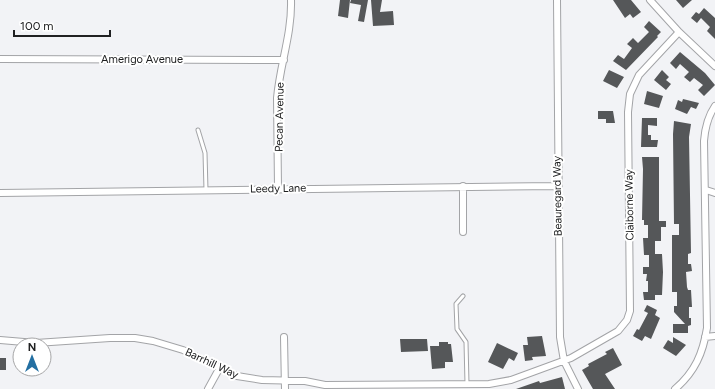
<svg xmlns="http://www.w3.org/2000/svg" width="715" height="389" font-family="Figtree,sans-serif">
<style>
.building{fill:#555759}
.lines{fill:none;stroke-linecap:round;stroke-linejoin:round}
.lane-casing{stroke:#a3a4a7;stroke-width:5}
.street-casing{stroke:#a3a4a7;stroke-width:8}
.lane{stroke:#fff;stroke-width:3}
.street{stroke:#fff;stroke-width:6}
.labels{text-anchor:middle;stroke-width:4;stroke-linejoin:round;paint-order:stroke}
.street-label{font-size:11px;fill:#202122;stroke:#fff}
</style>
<rect width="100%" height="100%" fill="#f2f3f6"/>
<path class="building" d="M340,0H350L348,18L338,16Z
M351,0H368L364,22L358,21L361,5L350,3Z
M371,0H382L380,12L393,11L394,25L373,26Z
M613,0H631L641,12L633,18L630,14L625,18Z
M676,0H692L683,8Z
M704,8L715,18V39L707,31L710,27L701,18L697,23L691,18L696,12L699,14Z
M649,21L661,32L657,36L658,37L626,70L613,61L618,55L624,59L632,48L627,44L633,38L638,43L649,32L644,27Z
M680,52L705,73L715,85L704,96L698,90L703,85L694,78L690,82L684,77L689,72L680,64L676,69L670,63Z
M609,70L624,77L617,88L603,81Z
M662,70L669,77L666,80L671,84L666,90L654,80Z
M647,91L663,96L659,108L644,104Z
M683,99L699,103L696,109L691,107L687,114L675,109L678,100L682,102Z
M598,111H613L615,123H606V119H598Z
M642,118H657V126L648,125V135H651V140H658L657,147H641Z
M674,121L691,124L689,137L691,253L688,254V264H691L692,271L686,272L687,287L688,290H691L692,307H689V318H691V325L688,326V333H673V324H685L674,312V306H677V292H672V235H679V224H674L673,134Z
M642,157H659V221H666V227H661V241H655V254H662L663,272L662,295H655V300H644L643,292H648V281H646L647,274H643V267H649V255H644L643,238H648V225H644V220H642L643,169Z
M647,305L657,310L655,315L660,318L651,339L645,336L642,341L633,336L637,329L639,330L648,313L644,311Z
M542,336L546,356L532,357L533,360L525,361L523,345H528L527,337Z
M673,337L686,345L676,356L663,348L668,340L673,343Z
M400,339H427L428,351L401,352Z
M439,342H448V344H451L453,362H445V368L432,369L430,346H439Z
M497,343L518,353L514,361L509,358L503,369L488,362Z
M613,348L622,365L605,374L615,389H593L582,370L589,366L588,364L607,354L605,352Z
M0,358H6V370H0Z
M562,377L565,389H516L539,381L540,383Z"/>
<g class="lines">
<defs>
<path id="lane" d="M198,130L205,153L206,190
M463,296L456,304L457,329L466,342L467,384"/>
<path id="street" d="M557,0L560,337L564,361L578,389
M650,0L679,32L715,66
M0,59L284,60
M278,188L277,98C280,64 292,34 291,0
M706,190L715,193
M0,193L557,186
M463,232V186
M284,337L285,389
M705,337L715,336
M0,340L36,343L110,338H135L153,341L183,350L237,376L262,380L305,381L325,385L489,384L511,380L571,358L618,331L627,320L630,311L628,112L630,94L639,75L679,32
M208,389L219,369
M675,389C695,372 703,353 707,328L704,141C705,128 708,116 715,106"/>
</defs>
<use href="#lane" class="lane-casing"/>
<use href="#street" class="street-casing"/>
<use href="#lane" class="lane"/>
<use href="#street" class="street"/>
</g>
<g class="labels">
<g class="street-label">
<text x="142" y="63">Amerigo Avenue</text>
<text transform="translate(279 117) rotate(-89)" y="4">Pecan Avenue</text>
<text transform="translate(278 188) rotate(-1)" y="4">Leedy Lane</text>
<text transform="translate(557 196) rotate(-91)" y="4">Beauregard Way</text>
<text transform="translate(629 205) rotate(-91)" y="4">Claiborne Way</text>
<text transform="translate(212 363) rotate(25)" y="4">Barrhill Way</text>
</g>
</g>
<g transform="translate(32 357)"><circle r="19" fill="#ffffff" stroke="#a6a6a7"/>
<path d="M0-3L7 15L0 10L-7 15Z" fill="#236fa2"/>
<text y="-6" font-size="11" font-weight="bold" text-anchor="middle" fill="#202122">N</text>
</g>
<path d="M14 30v6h96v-6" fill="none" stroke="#202122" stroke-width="2"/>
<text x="20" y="30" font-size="12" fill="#202122" stroke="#ffffff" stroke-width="3" paint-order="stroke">100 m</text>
</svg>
